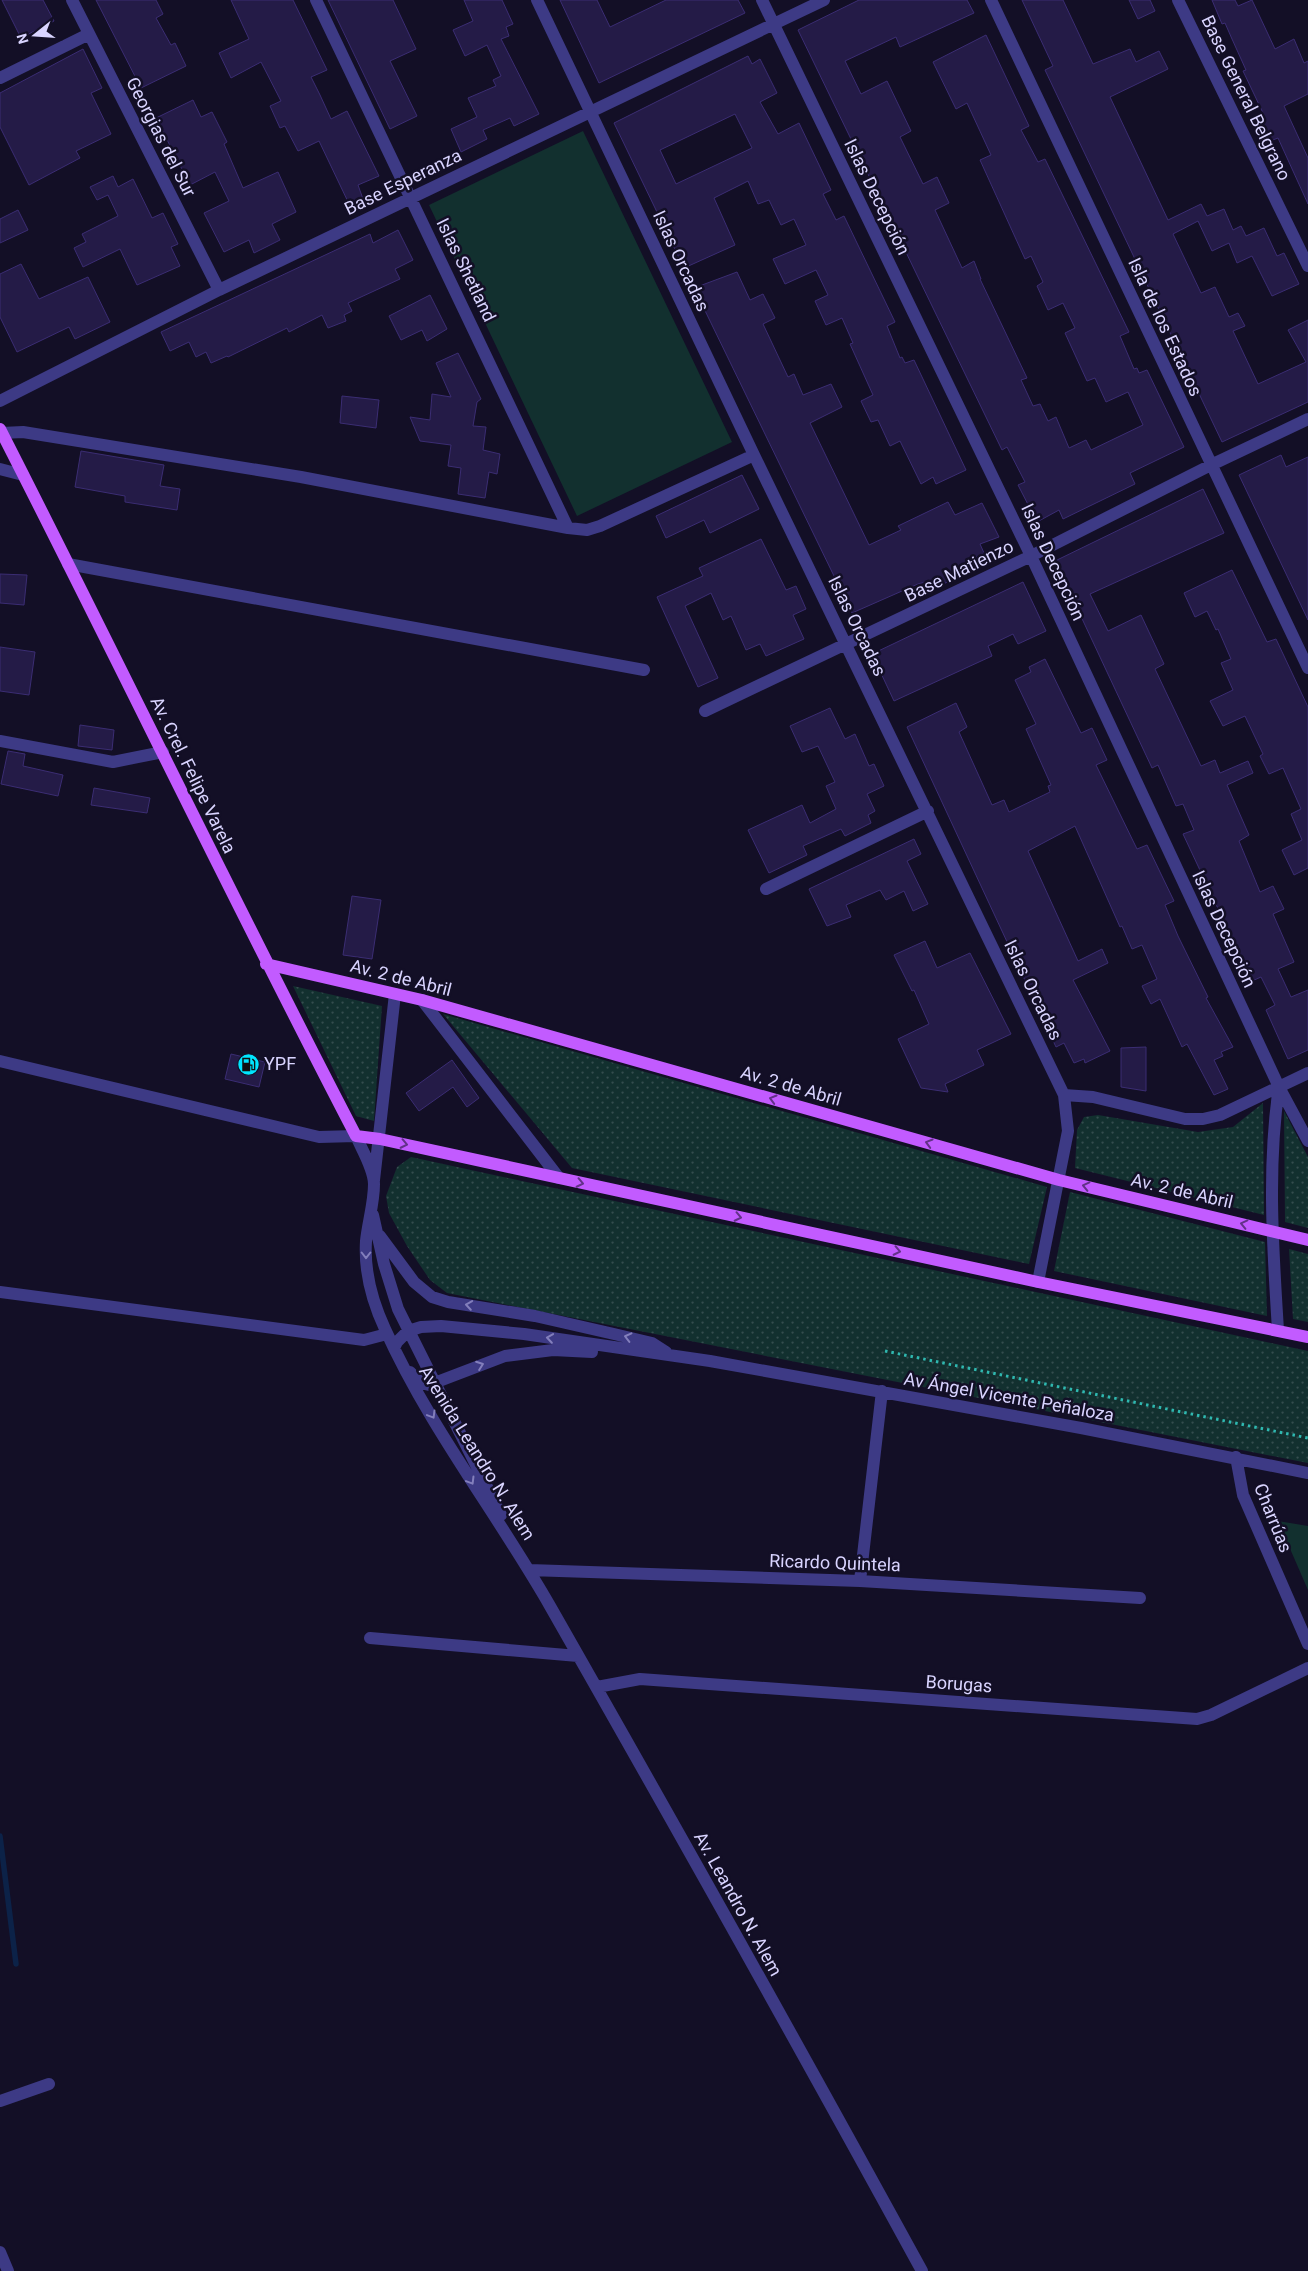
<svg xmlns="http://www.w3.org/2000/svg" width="1308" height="2271" font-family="Roboto,sans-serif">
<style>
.grass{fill:url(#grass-dots)}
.green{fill:#12302f}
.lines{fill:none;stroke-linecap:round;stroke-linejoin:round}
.stream{stroke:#0c2248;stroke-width:5.5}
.building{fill:#241b47;stroke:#3b2d73;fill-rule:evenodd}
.path{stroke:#2fb8b0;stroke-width:3;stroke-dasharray:2.5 4;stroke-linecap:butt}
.minor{stroke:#3d3a85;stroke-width:12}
.major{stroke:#c25bff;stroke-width:12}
.oneway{stroke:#623188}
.oneway2{stroke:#837fbc}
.labels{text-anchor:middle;stroke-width:5;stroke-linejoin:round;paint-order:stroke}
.street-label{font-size:18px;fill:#d9d4ff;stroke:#130f26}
.poi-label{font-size:18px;fill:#d9d4ff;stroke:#130f26;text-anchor:start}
</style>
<defs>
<pattern id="grass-dots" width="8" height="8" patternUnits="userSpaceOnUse" patternTransform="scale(1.25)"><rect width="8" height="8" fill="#12302f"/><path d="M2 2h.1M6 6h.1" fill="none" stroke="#344d4e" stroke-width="1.8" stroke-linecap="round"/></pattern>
</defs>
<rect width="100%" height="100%" fill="#130f26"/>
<path class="grass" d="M293,986L382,1006L374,1121L356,1116Z
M443,1014L1047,1187L1029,1264L572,1168Z
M1263,1103L1264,1215L1075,1168L1077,1130L1084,1117L1098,1115L1198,1132L1233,1127Z
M1284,1111L1308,1157V1228L1285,1222Z
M411,1157L1308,1351V1463L447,1293L430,1280L407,1246L389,1213L386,1196L397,1167Z
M1070,1192L1265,1242L1267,1316L1054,1271Z
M1289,1249L1308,1254V1322L1293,1319Z"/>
<path class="green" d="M583,131L732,442L577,516L429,205Z
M1278,1521L1308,1526V1590Z"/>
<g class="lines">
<path class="stream" d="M0,1836L16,1964"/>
</g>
<path class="building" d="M2,0H43L54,21L21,38Z
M96,0H156L163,14L156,18L171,45L175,43L186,66L141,88Z
M231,0H293L327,70L311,77L320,95L331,119L347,111L379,176L358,185L363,199L350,206L319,141L298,151L285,126L280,128L270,106L281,101L261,62L231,78L219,53L249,39Z
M328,0H393L416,49L390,61L417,116L390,129Z
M464,0H502L513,24L506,27L509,36L501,39L539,114L514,126L510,118L483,130L487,139L461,152L451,129L477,117L468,98L496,86L493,80L501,76L487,45L465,56L453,30L473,21Z
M560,0H597L610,27L666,0H738L745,13L599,83Z
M859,0H967L974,13L900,47L896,37L845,61L861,94L887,81L911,131L900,137L923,184L937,177L949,203L935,210L962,268L974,261L981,279H980L1027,378L1021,380L1033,406L1040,404L1048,421L1056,417L1069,448L1086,440L1091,450L1143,425L1128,392L1106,402L1095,378L1087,381L1065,333L1075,328L1063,303L1048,310L1037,286L1043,282L1031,256L1025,259L980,160L991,155L967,103L956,109L933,62L986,35L1029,126L1021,130L1038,162L1045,159L1129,332L1120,336L1134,369L1137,368L1139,373L1147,370L1184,447L1130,473L1135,484L1063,519L1059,510L1037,522L1018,485L1025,482L1007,447L1002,450L798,30Z
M1022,0H1063L1093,64L1130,49L1136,62L1159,51L1168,69L1110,97L1168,220L1201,204L1207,216L1224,209L1233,230L1241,226L1246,236L1264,228L1277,256L1284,253L1299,284L1272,296L1252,256L1237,263L1229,243L1212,251L1198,221L1173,234L1201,293L1215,287L1229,317L1238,313L1245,326L1233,331L1258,384L1306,362L1288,330L1308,320V402L1222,442L1045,70L1053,66Z
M1129,0H1150L1155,11L1138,19Z
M1212,0H1235L1238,6L1252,0L1275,49L1294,39L1304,63L1308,61V94L1284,106L1308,158V204L1278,138L1265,143L1254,119L1264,115L1243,71L1246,70L1232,39L1225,23L1222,24Z
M83,49L102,88L91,93L111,134L76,151L80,158L29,185L0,127V93Z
M748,56L752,64L760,59L777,93L760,102L778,134L799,123L831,190L823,194L836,220L844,216L895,322L887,326L900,358L902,357L905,363L914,360L966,470L936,484L933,477L921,484L900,441L890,446L878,420L871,422L861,401L873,395L850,344L853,343L842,318L826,325L815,301L828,295L816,270L785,284L773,259L806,245L794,219L781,225L769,200L758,204L748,181L714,198L735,245L684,268L614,123ZM735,114L752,148L676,184L660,150Z
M193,100L201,117L212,112L227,142L224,144L243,188L278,172L296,212L272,224L280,240L254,253L249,240L224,252L204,213L229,201L215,172L190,185L156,118Z
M113,176L118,187L133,179L152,218L163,213L178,244L171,247L180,266L137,285L120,249L83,267L74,248L86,242L82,234L118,216L108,195L97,200L90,187Z
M18,210L28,230L0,243V219Z
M398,230L413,260L395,269L400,279L348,303L352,311L344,315L346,321L328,328L322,315L289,332L287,328L228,357L227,356L211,363L206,352L196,357L189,342L170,351L161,332L370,234L373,243Z
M21,264L39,299L88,277L110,322L75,339L69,327L17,352L0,317V274Z
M737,272L750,300L763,294L775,318L763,324L788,377L794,374L803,395L831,384L842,407L810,423L869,545L901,530L898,526L948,502L955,515L982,503L999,537L980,544L984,553L976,557L980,566L929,591L925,582L918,584L852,613L694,288Z
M430,295L447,329L427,341L422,330L401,340L389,316Z
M458,353L481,399L477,402L473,426L486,427L483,450L500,454L497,474L489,472L485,498L458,494L461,468L448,466L451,445L420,441L410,417L430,420L432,394L451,397L436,363Z
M342,396L379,400L376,428L340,423Z
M81,451L164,465L160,486L180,489L177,510L125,502V496L75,487Z
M1281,455L1286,467L1308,457V620L1239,475Z
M742,475L759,509L710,533L704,520L666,538L656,516Z
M1203,489L1224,533L1090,594L1108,631L1141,615L1164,664L1155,669L1201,766L1215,760L1220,773L1248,761L1253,773L1227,785L1249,835L1239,841L1260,892L1273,886L1284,909L1273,914L1294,962L1278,969L1291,997L1308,990V1050L1288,1059L1266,1010L1275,1005L1261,977L1252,981L1183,834L1194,830L1183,804L1176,806L1158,765L1152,768L1055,561Z
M761,539L786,590L796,586L806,609L793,615L804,639L766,656L760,644L746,650L731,616L723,620L711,593L685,606L718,678L698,687L657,597L703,576L699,568Z
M1232,570L1267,642L1276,639L1308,707V868L1294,875L1282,850L1302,840L1291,814L1301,809L1283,768L1269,774L1260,756L1263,754L1245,716L1223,726L1210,701L1233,690L1221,663L1231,659L1218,629L1216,630L1207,611L1195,617L1184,593Z
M0,574L27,575L24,605L0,603Z
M1023,582L1046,631L1018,644L1013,634L988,646L992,656L894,701L872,654Z
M0,647L35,652L29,695L0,691Z
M1045,659L1081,733L1092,728L1107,760L1096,765L1137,849L1147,845L1160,872L1174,901L1165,905L1178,936L1208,997L1206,998L1233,1047L1221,1052L1223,1056L1214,1060L1228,1089L1214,1095L1187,1044L1182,1047L1160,999L1151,1004L1142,986L1157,979L1142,945L1132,949L1122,926L1120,927L1075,826L1028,851L1078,961L1102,949L1108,963L1073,980L1110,1051L1085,1063L1084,1059L1074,1063L1064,1043L1056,1047L907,727L956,703L967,727L959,732L992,805L1004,800L1009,812L1050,792L1048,786L1051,785L1026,729L1036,724L1015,680L1031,672L1029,667Z
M830,708L845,739L855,734L869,766L874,764L884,786L867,794L875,811L868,815L871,823L845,836L841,829L803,846L807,855L769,873L748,830L802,805L810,823L836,809L826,786L835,782L818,746L802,752L790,726Z
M80,725L114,730L112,750L78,746Z
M8,751L25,754L23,766L63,775L58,796L1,784Z
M94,788L150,798L147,813L91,805Z
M914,839L921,854L907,861L928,904L913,911L904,891L886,900L880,890L846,905L851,917L827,926L809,889Z
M352,896L381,900L372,959L343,955Z
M925,941L937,968L970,953L1011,1034L977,1050L984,1065L945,1084L948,1092L921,1088L898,1039L929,1024L914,990L912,991L894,955Z
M1146,1047V1091L1121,1087V1048Z
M231,1054L265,1062L259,1087L225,1079Z
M452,1060L479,1098L467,1107L453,1087L419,1111L406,1093Z"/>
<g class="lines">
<path class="path" d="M885,1351L1308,1438"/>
<path class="minor" d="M72,0L219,290
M316,0L568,528L587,530L600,526L754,455
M537,0L754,455L1064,1095L1068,1131L1038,1282
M762,0L1031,556L1279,1087L1308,1141
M991,0L1308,668
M1178,0L1308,266
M0,78L89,34
M0,401L219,290L824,0
M2,433L23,432L301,477L568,528
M0,469L23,475
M68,564L644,670
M705,711L1031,556L1211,465L1308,419
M0,741L113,762L163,752
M766,889L928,811
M422,1000L559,1178
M0,1061L319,1137L356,1136C362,1150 374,1169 374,1184C374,1203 368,1222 366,1241C364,1272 372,1301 385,1329C429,1427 497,1513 550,1606C676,1827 800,2048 922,2271
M1064,1095L1093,1097L1185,1119H1203L1220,1115L1308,1073
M374,1180L395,994
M373,1215L384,1264L398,1309L501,1515
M380,1236L414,1282L432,1297L448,1302L535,1316L614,1334L652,1343L666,1352
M0,1292L364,1340L387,1334
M1278,1330C1273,1250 1267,1167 1279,1087
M394,1348L397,1342L408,1331L421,1327L441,1326L524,1334L710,1361L1081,1428L1308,1473
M410,1372L421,1383L429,1385L505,1356L553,1350L592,1352
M1236,1457L1243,1495L1308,1644
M529,1570L860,1581L1140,1598
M860,1581L882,1391
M370,1638L578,1656
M597,1687L640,1679L1197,1719L1211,1715L1308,1668
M0,2101L49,2084
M0,2252L8,2271"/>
<path class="major" d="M0,429C120,664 234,902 356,1136L380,1139L1038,1282L1308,1337
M266,964L422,1000L1059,1180L1308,1240"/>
</g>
<defs><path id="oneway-chevron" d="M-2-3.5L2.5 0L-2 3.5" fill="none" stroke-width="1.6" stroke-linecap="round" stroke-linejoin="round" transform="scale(1.25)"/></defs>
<g class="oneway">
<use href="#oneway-chevron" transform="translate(773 1099) rotate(-164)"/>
<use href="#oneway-chevron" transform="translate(929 1143) rotate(-164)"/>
<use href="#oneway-chevron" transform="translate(404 1144) rotate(12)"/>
<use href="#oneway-chevron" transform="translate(580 1183) rotate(12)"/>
<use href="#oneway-chevron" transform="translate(1086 1186) rotate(-167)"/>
<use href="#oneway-chevron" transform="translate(738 1217) rotate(12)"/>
<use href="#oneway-chevron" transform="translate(1244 1224) rotate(-167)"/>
<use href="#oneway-chevron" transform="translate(897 1251) rotate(12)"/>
</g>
<g class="oneway2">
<use href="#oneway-chevron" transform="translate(366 1255) rotate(90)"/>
<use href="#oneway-chevron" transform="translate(469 1305) rotate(-171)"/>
<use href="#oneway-chevron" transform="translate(628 1337) rotate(-166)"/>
<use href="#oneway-chevron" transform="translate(550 1338) rotate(-172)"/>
<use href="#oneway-chevron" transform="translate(480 1365) rotate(-20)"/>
<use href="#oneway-chevron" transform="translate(432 1415) rotate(59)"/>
<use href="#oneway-chevron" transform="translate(471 1481) rotate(59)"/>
</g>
<defs>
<symbol id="fuel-disc" viewBox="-11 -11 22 22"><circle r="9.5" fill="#00e5ff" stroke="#130f26"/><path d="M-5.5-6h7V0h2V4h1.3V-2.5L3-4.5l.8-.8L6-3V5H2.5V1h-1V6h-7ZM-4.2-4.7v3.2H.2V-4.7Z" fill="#111"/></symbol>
</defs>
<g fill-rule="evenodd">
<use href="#fuel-disc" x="236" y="1052" width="25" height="25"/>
</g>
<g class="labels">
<g class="street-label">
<text transform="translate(1246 98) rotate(64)" y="6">Base General Belgrano</text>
<text transform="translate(161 137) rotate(63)" y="6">Georgias del Sur</text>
<text transform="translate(403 182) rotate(-26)" y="6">Base Esperanza</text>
<text transform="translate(877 197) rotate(64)" y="6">Islas Decepción</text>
<text transform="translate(681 261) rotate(65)" y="6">Islas Orcadas</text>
<text transform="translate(466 270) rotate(64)" y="6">Islas Shetland</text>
<text transform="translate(1165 327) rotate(65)" y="6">Isla de los Estados</text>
<text transform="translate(1053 562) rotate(65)" y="6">Islas Decepción</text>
<text transform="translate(959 571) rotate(-26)" y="6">Base Matienzo</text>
<text transform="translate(857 626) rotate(64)" y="6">Islas Orcadas</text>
<text transform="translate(193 775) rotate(64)" y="6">Av. Crel. Felipe Varela</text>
<text transform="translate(1224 929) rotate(65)" y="6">Islas Decepción</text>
<text transform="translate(401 978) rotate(14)" y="6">Av. 2 de Abril</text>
<text transform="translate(1033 990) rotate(64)" y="6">Islas Orcadas</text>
<text transform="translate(791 1086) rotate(16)" y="6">Av. 2 de Abril</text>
<text transform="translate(1182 1191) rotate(13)" y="6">Av. 2 de Abril</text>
<text transform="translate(1009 1397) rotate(10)" y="6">Av Ángel Vicente Peñaloza</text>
<text transform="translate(477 1453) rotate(58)" y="6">Avenida Leandro N. Alem</text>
<text transform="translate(1273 1518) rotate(68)" y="6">Charrúas</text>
<text transform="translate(835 1563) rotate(2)" y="6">Ricardo Quintela</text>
<text transform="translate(959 1684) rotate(4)" y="6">Borugas</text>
<text transform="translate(738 1904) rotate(61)" y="6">Av. Leandro N. Alem</text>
</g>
<g class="poi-label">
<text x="264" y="1070">YPF</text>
</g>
</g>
<g transform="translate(35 35) rotate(253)" stroke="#130f26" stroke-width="4" paint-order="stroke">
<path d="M0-4L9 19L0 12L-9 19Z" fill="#d9d4ff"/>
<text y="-8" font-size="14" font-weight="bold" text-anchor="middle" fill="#d9d4ff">N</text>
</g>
</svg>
